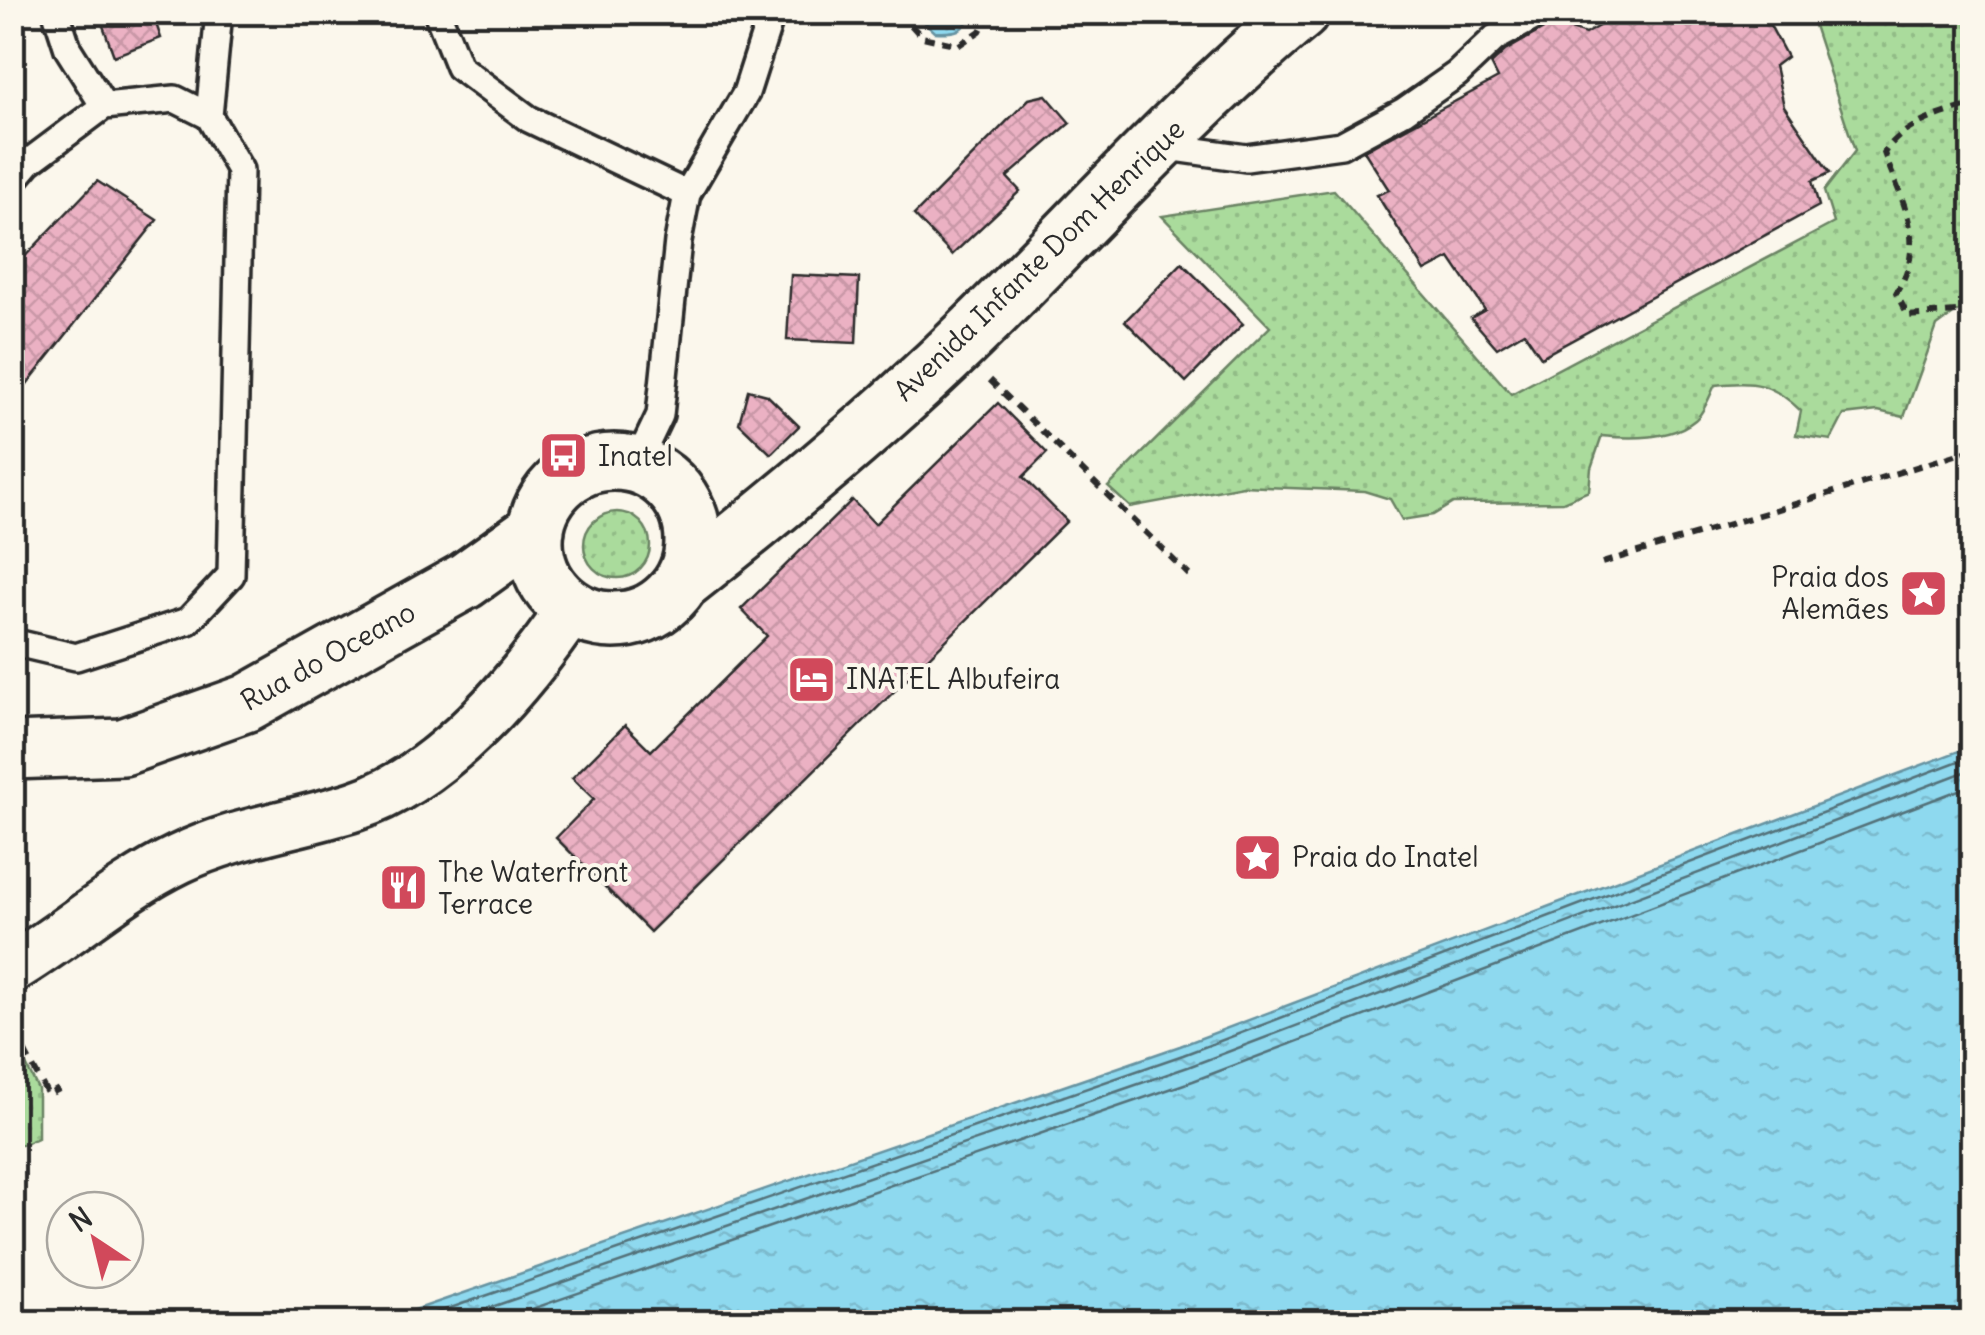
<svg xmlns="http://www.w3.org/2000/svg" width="1985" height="1335" font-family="Delius,sans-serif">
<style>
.grass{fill:url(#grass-dots);stroke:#6a8364;stroke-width:2.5}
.water{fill:url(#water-ripples);stroke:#6693a1;stroke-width:2.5}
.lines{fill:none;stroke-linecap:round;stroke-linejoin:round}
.shore{stroke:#537179;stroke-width:2.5}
.building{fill:url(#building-cross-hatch);stroke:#2b2b2b;stroke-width:2.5}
.service-casing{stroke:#2b2b2b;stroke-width:32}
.minor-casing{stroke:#2b2b2b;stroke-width:55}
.tertiary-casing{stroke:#2b2b2b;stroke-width:62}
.path{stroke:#2b2b2b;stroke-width:6;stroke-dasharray:10 8;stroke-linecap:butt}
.service{stroke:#fbf7ec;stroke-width:25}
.minor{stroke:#fbf7ec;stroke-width:48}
.tertiary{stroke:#fbf7ec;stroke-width:55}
.labels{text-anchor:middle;stroke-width:8;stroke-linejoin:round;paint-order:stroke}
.street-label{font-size:28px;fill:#2b2b2b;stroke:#fbf7ec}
.poi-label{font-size:28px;fill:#2b2b2b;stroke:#fbf7ec;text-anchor:start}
</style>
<defs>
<pattern id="grass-dots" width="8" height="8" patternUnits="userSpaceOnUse" patternTransform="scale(2.5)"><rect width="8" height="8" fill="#aadb9c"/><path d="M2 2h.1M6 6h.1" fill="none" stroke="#92bc87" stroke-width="1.8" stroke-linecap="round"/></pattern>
<pattern id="water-ripples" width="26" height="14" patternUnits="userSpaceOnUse" patternTransform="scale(2.5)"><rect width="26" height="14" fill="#8ed9ef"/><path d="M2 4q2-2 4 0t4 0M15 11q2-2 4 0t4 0" fill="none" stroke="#7bbacd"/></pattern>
<pattern id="building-cross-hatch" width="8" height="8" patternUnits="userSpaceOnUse" patternTransform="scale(2.5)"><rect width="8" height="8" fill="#ebb1c3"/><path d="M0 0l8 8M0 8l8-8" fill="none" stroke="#ca98a8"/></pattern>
</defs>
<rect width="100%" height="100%" fill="#fbf7ec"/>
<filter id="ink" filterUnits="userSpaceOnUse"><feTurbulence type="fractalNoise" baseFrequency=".01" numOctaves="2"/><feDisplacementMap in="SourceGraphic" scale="20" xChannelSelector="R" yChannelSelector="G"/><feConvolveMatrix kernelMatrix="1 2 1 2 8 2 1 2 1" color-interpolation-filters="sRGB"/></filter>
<g filter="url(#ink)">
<path class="grass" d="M1810,13H1972V307L1956,312L1937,326L1904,417L1878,411L1844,415L1831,440L1796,435L1801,411C1772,383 1755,380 1715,385C1710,395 1704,413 1695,420C1671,440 1631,439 1602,436L1591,468L1589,491L1563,502L1453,503L1433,515L1402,520L1390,499L1364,491L1243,486L1130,507L1108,487L1270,327L1162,216L1334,190L1511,394L1834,223L1824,191L1855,151Z
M584 545a33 33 0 1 1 66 0a33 33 0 1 1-66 0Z
M20,1053L38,1089V1138L22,1145L12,1144L13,1057Z"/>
<path class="water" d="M915,13H973C963,32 956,33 935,32Z
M1972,746V1322H380L1180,1046Z"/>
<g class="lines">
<path class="shore" d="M410,1322L1183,1055L1972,756
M448,1322L1188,1067L1972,769
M494,1322L1193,1081L1972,785"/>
</g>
<path class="building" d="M98,12H152L161,38L114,56Z
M1623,12H1763L1787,57L1775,66L1784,106L1830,173L1812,181L1819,206L1541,357L1524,332L1497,348L1471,318L1485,310L1450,258L1425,271L1377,195L1389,190L1364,151L1498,78L1491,64L1505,51L1554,23L1585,34Z
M1046,95L1070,123L1007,177L1020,191L952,255L914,215L1029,99Z
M97,181L157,220L12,403V270Z
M1182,263L1243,324L1186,382L1125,321Z
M791,275L859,278L856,343L787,340Z
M748,390L767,395L799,426L771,454L739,423Z
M998,403L1047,453L1023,477L1067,521L650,932L556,838L594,799L572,778L625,725L651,751L767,636L741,609L852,500L875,524Z"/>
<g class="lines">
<defs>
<path id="service" d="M437,12L459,67L529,119L687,194
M209,116L219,12
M1161,146L1246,158L1341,145L1404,111L1457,74L1495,38L1543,12
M12,182L29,162L104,106
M636,465L660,415L678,241L687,194L746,93L772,12
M12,642L76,657L188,621L231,575L240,170L209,116L175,99L104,106L68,49L56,12"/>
<path id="minor" d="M12,968C69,934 119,888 179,859C235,832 296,825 355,806C442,778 522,682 572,608"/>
<path id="tertiary" d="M535 541a79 79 0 1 1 158 0a79 79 0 1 1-158 0Z
M681,583C776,508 871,430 958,346C1073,235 1178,114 1301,12
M12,751L123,747L247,703L465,581L536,530"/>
</defs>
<use href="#service" class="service-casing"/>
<use href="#minor" class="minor-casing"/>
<use href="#tertiary" class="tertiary-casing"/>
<path class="path" d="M899,12L922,37L959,45L980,31L990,12
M1956,312L1908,316L1896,293C1928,242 1903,204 1884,153C1903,124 1940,114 1972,105
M990,380L1189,575
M1602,563L1972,450
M12,1050L21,1045L48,1095L59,1089"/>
<use href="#service" class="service"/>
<use href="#minor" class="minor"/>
<use href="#tertiary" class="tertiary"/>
</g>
</g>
<defs>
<symbol id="bus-square" viewBox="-11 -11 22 22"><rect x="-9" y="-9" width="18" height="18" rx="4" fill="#d1495b" stroke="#fbf7ec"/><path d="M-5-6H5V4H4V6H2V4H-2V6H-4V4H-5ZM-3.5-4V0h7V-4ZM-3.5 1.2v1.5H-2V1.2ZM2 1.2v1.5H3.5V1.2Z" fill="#fff"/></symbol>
<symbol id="sight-square" viewBox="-11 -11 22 22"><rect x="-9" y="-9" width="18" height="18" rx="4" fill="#d1495b" stroke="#fbf7ec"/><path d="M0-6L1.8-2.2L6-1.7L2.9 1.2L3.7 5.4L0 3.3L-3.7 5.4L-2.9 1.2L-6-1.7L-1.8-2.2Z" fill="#fff"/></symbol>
<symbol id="hotel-square" viewBox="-11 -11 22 22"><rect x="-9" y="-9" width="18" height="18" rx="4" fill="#d1495b" stroke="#fbf7ec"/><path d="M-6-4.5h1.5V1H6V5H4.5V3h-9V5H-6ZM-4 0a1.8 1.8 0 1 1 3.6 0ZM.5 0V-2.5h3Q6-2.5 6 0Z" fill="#fff"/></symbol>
<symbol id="restaurant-square" viewBox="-11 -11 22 22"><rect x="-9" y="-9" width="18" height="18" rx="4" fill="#d1495b" stroke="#fbf7ec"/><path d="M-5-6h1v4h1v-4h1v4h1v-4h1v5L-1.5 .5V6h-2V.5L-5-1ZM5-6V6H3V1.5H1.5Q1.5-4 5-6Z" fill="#fff"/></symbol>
</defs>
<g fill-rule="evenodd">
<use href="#bus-square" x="536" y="428" width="55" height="55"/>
<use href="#sight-square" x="1896" y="566" width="55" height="55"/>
<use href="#hotel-square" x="784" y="652" width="55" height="55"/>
<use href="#sight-square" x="1230" y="830" width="55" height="55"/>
<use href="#restaurant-square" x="376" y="860" width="55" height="55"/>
</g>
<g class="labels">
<g class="street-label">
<text transform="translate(1039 260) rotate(-44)" y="10">Avenida Infante Dom Henrique</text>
<text transform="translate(328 656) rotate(-29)" y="10">Rua do Oceano</text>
</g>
<g class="poi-label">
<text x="598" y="466">Inatel</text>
<text x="1889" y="587" text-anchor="end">Praia dos<tspan x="1889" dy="32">Alemães</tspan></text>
<text x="846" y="689">INATEL Albufeira</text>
<text x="1292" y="867">Praia do Inatel</text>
<text x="438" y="882">The Waterfront<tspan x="438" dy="32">Terrace</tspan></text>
</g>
</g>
<rect width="1985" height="1335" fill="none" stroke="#fbf7ec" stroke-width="50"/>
<rect x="25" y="25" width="1935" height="1285" fill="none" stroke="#2b2b2b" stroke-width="4" filter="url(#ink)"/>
<g transform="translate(95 1240) rotate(325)"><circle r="48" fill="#fbf7ec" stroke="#a8a59f" stroke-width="2.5"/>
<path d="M0-8L18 38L0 25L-18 38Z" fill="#d1495b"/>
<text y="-15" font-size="28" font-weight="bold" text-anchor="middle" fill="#2b2b2b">N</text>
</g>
</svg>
